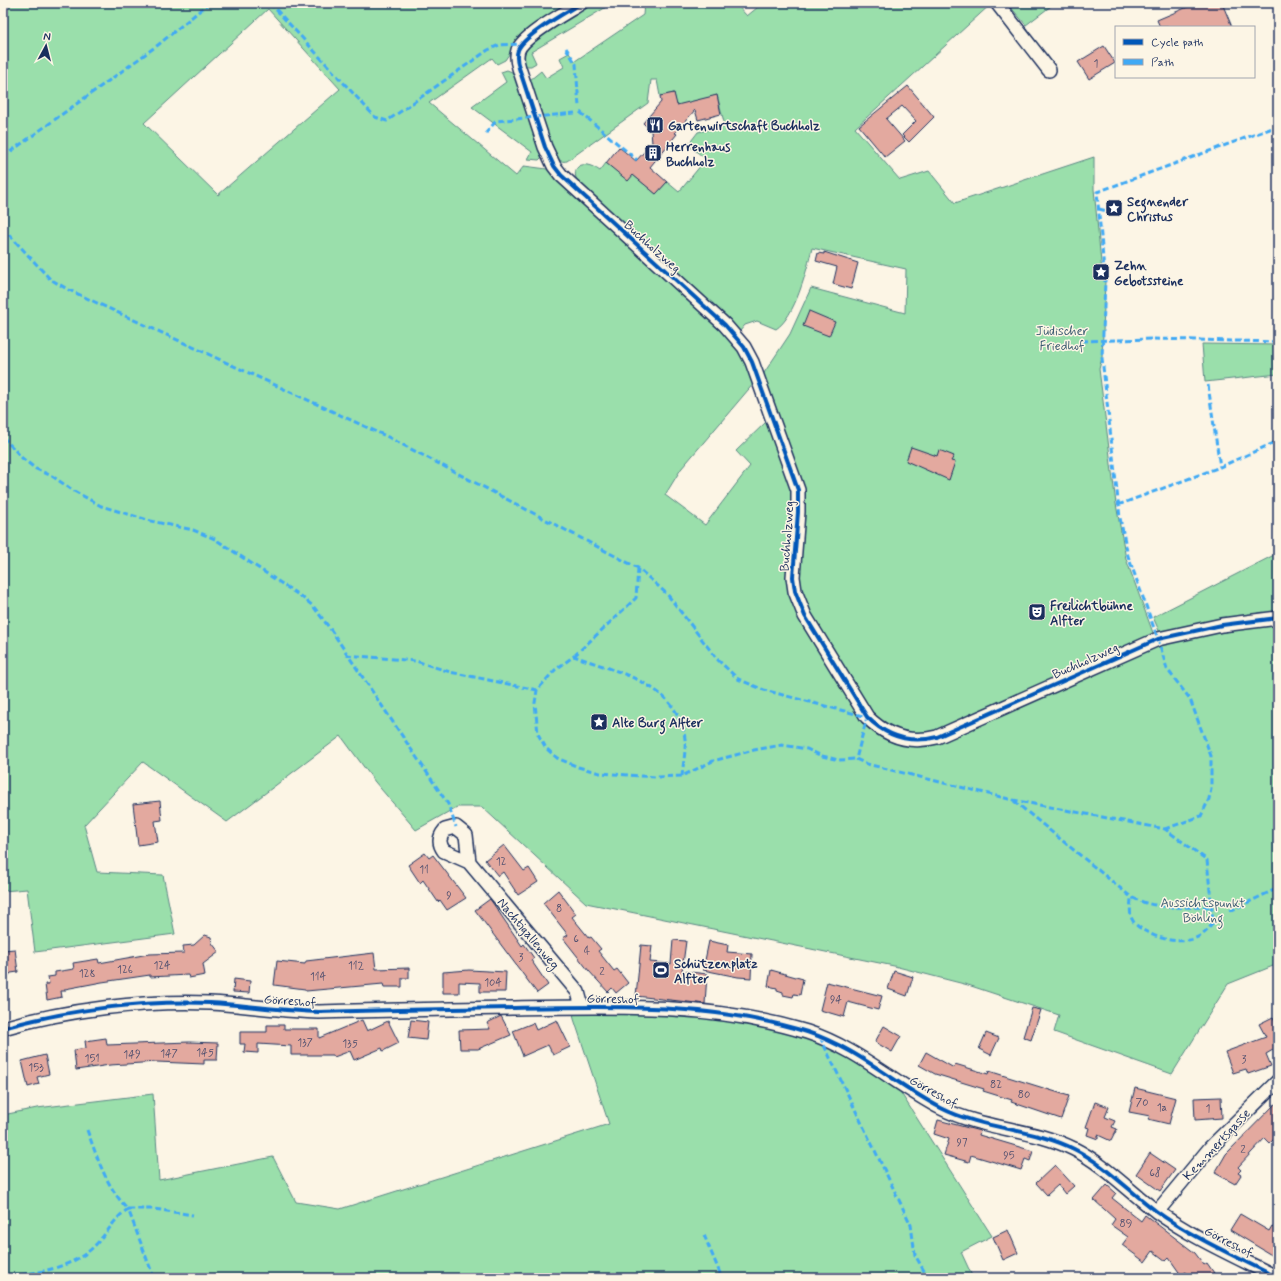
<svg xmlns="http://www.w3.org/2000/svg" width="1281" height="1281" font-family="Mynerve,sans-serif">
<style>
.green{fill:#9adfab;stroke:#5a8784;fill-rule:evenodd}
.building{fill:#e3a99f;stroke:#1b2f5e}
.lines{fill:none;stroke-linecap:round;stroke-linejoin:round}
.minor-casing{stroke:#1b2f5e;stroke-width:16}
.minor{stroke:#fcf5e5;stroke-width:13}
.quiet{stroke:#3fa9f5;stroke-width:3;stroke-dasharray:6 3;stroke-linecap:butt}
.cycleway-casing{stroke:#fcf5e5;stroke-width:6}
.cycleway{stroke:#0057b8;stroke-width:4}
.labels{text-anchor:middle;stroke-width:3;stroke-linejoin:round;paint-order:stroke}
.number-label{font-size:11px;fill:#4d4e6e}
.poi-label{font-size:13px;font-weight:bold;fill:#1b2f5e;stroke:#fcf5e5;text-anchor:start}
.street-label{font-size:13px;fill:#1b2f5e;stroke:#fcf5e5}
.park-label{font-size:13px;fill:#3b5b71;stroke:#fcf5e5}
</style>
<rect width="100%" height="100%" fill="#fcf5e5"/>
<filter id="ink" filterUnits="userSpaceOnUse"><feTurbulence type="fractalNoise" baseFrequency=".025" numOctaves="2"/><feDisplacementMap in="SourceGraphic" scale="8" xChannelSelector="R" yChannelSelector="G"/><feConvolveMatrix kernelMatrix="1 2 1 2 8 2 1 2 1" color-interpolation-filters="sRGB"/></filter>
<g filter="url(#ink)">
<path class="green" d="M3,3H567L525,31L505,60L497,64L492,58L429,103L516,176L524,166L547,169L557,177L738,346L762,376L790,334L811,288L905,313L906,269L812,248C807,270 795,317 776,329L757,321L745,325L740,331L581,188C567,168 581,157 600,171L606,163L633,175L656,194L667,182L679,192L706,159L688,145L698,132L725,126L717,95L681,107L676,104L674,93L660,96L657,80H651L648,103L567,161C563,162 559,161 556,158C546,147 535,96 530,80L541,71L546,78L564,67L560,58L569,53L575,61L643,15L644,3H735L747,16L763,3H990L991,4L855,128L900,180L929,171L955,203L1094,157V189L1102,273L1105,281L1102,358L1099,369L1116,504L1126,559L1156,641L1278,621V964L1228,984L1172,1074L1054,1032L1059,1015L968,985L894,966L586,903L482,807H457L416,830L375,782L341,736L227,822L143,762L84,825L97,872L163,875L175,934L35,952L27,889L3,891ZM268,9L340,89L218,195L144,123ZM754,383L767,421L736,451L750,466L705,525L665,495L681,469Z
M589,3H613L531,52L536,63L531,66H524L525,52L530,42Z
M1007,3H1055L1026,25Z
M507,70L512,72L516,78L543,156L539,160L528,159L532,152L472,107L506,82L501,72Z
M1202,344L1278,345V374L1205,382Z
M1278,553V612L1254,614L1172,633H1160L1153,617Z
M572,1007L654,1009L807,1032L890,1076L992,1236L961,1252L973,1278H3V1115L37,1108L153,1094L159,1180L273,1157L296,1202L340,1209L609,1124L574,1019Z"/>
<path class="building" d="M1197,3H1222L1232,27H1160L1157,20Z
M1104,46L1115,63L1089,79L1078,62Z
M908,86L934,117L909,142L902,135L916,121L902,106L886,119L905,141L885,157L859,126Z
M674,93L677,105L717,95L721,114L698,120L695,110L675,133L677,134L650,167L667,182L656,194L633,175L628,181L606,163L619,147L636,161L652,143L651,131L643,123L661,102L660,96Z
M824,252L858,263L851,289L833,284L837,267L816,261L818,253L824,254Z
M809,311L835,322L829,336L803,326Z
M911,447L937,456L939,450L954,456L951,461L955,462L949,480L906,461Z
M160,801L162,820L155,821L158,842L138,845L133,804Z
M504,845L524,871L529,868L538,882L518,895L503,872L498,876L485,860Z
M425,853L429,858L433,855L466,898L447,910L440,900L438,902L423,880L420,883L408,865Z
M558,890L576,914L572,917L589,938L591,937L601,949L598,951L614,971L617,969L628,983L616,993L612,988L608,992L589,971L563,938L568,935L543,903Z
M490,899L522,946L524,944L534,958L531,960L548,985L537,993L475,910Z
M205,935L211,937L212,943L219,952L203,964L205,975L189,978L188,975L150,977V975L102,982L65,989V991H61L62,997L47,1000L45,984H49L48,977L55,976V972L74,969L73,963L98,959L99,963L149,954L184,953L183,946L194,945Z
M673,940L686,941L682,971L707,974L705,1004L636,996L641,945L652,946L650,962L671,964Z
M709,941L728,945L727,952L752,954L751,978L738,977L703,970Z
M15,949L18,972L11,973L3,982V950Z
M374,953L376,969L409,968V978H402V987H384L383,984L306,991L305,989L274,985L277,961L305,964L306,961Z
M469,970L506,972L505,992H480V983L459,982V993H443V972Z
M771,970L803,979L800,995L794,994L793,997L783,995V992L777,990V988L768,986Z
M894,971L913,977L907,996L888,989Z
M234,979L250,981L249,993L233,992Z
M827,982L882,996L878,1010L848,1002L844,1017L820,1010Z
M1032,1008L1041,1010L1031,1040L1023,1037Z
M501,1016L511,1035L478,1049H460L459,1030L490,1029L487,1023Z
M1273,1017L1278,1026V1047L1266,1054L1271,1066L1248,1074L1246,1069L1233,1073L1225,1052L1266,1037L1259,1024Z
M362,1020L367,1031L388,1021L399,1043L383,1051L382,1048L354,1060L350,1051L334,1057L333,1055H291V1046L258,1044V1053L244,1052L245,1044H240V1032H267V1025H284V1029H319V1038Z
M411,1020L428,1022L426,1040L408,1038Z
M557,1020L570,1047L553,1055L548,1045L523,1056L513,1031L533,1023L536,1030Z
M884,1026L901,1036L892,1052L875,1042Z
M986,1033L999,1038L991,1055L979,1049Z
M106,1038L107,1045L189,1042L218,1043L217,1060H204V1064L157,1062L110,1065L76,1070L74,1050L86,1048L85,1041Z
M926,1052L954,1068L955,1064L988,1074L989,1071L1069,1096L1061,1119L1011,1102L1012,1100L983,1091L984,1089L935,1074L919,1065Z
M45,1055L49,1074L37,1077L39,1084L28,1087L22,1061Z
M1135,1088L1176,1098L1169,1124L1148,1119L1150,1116L1129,1112Z
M1221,1097L1222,1118L1195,1120L1194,1098Z
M1278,1101V1135L1270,1143L1265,1138L1238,1167L1241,1170L1238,1173L1241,1175L1235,1184L1215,1173L1226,1154Z
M1095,1102L1109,1107L1105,1117L1115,1121L1112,1127L1117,1129L1111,1141L1098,1135V1139L1087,1135L1089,1128L1086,1127Z
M938,1120L980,1131L979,1135L1033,1151L1030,1161L1025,1159L1021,1170L971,1155L969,1162L944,1155L949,1139L934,1134Z
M1150,1153L1175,1170L1160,1191L1136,1174Z
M1055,1165L1074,1186L1065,1194L1058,1185L1047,1195L1036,1183Z
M1107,1185L1116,1193L1112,1198L1141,1221L1145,1215L1195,1253L1204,1265L1207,1263L1214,1273L1206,1278H1190L1186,1272L1181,1275L1169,1258L1166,1261L1153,1251L1145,1262L1122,1245L1128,1237L1111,1225L1115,1219L1094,1200Z
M1240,1214L1269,1231L1272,1226L1278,1230V1259L1230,1230Z
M1008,1230L1018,1253L1003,1260L993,1237Z"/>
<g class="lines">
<defs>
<path id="minor" d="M581,3C567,12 524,35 518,50C516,56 517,62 519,68L545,147L554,166L561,175L725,325L744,347L752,362L798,490V512L793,577L795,591L805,616L867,717C887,737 910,744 937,737L1158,639L1222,625L1278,618
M997,3L1049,70
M469,862L444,851C438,843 439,837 445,830L456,827L466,835L469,862L578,992L582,1007
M3,1028C66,1010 144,1000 210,1003C247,1005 282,1011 319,1012C384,1010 450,1009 515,1008C611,1006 714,1003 807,1032C857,1048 895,1084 941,1108C984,1130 1032,1128 1074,1149C1104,1164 1129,1191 1156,1211C1193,1238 1237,1257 1278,1278
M1157,1212L1210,1148L1278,1081"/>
</defs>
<use href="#minor" class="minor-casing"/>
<use href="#minor" class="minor"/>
<path class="quiet" d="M270,3L375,117L387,121L488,50L499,45L521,44
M566,48L576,64L579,107
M580,112L637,160
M486,133L496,121L575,113
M3,157L158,45L209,3
M1099,209L1118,214
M3,228L50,279L69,290L388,437L638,568L667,594L717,659L738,679L764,690L867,717L856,759L867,764L1013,800L1165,829L1207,860L1213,922C1200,948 1166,943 1145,931C1140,928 1134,924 1132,919C1129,913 1131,903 1131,897
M1082,341L1154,339L1278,342
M1208,385L1220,467
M3,437L22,458L36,469L52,476L74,491L101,506L151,521L193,530L215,539L303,598L313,606L331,630L448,804L456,827
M1118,505L1220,467L1278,441
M346,655L416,661L450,672L537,690
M574,656L636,598L638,568
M3,665V666
M682,776C683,765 686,751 685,739C679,684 617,672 574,656L555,670L537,690L535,703L538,734L546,748L557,758L578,767L600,773L655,777L682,776L713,761L754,750L782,745L807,749L822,756L839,760L856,759
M1014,801L1131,897C1156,910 1184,907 1212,907
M1165,829L1201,816L1209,799L1211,789V756L1190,699L1167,669L1158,639L1128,556L1120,518L1102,358L1105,281L1097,192L1278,126
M1230,911L1278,888
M820,1037L911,1225L915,1255L928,1278
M87,1130C98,1159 106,1187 128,1209H154L193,1215
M704,1235L722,1278
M3,1277C36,1273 76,1269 99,1241C111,1228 113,1220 128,1209L154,1278"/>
<defs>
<path id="cycleway" d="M581,3C567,12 524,35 518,50C516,56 517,62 519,68L545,147L554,166L561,175L725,325L744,347L752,362L798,490V512L793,577L795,591L805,616L867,717C887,737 910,744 937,737L1158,639L1222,625L1278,618
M3,1028C66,1010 144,1000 210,1003C247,1005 282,1011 319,1012C384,1010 450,1009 515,1008C611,1006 714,1003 807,1032C857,1048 895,1084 941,1108C984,1130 1032,1128 1074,1149C1104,1164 1129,1191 1156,1211C1193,1238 1237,1257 1278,1278"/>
</defs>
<use href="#cycleway" class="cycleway-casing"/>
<use href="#cycleway" class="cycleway"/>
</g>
</g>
<defs>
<symbol id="restaurant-square" viewBox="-11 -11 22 22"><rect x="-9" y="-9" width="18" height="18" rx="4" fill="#1b2f5e" stroke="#fcf5e5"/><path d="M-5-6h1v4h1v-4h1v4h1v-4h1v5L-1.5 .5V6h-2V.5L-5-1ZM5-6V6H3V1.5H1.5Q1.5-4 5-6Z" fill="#fff"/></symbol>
<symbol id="building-square" viewBox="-11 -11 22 22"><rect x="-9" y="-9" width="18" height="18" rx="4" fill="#1b2f5e" stroke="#fcf5e5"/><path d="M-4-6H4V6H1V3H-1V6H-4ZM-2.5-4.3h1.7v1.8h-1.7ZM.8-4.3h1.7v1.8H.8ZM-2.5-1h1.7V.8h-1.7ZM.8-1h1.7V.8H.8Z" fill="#fff"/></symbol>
<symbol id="sight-square" viewBox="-11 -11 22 22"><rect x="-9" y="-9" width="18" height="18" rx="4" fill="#1b2f5e" stroke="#fcf5e5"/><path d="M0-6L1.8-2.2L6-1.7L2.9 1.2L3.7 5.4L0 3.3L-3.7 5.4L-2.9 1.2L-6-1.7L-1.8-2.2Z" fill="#fff"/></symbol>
<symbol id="theatre-square" viewBox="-11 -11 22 22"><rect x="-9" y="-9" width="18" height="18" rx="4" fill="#1b2f5e" stroke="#fcf5e5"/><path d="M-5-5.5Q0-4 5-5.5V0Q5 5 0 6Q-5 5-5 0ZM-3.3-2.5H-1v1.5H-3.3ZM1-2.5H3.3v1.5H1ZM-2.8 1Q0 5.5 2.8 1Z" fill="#fff"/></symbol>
<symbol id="stadium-square" viewBox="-11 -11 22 22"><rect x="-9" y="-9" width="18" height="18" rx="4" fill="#1b2f5e" stroke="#fcf5e5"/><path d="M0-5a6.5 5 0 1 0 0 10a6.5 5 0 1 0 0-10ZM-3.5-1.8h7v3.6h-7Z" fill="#fff"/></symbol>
</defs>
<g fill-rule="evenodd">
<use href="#restaurant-square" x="645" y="115" width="20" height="20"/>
<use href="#building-square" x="643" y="143" width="20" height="20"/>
<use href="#sight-square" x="1104" y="198" width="20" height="20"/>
<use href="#sight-square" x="1091" y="262" width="20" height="20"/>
<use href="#theatre-square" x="1027" y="602" width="20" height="20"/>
<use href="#sight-square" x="589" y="712" width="20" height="20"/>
<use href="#stadium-square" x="651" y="960" width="20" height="20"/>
</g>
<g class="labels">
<g class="number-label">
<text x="1096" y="67">1</text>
<text x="501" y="865">12</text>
<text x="424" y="873">11</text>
<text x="449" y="899">9</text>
<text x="559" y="912">8</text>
<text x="576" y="942">6</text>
<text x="587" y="954">4</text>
<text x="521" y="961">3</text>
<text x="162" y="969">124</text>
<text x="356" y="969">112</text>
<text x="125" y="973">126</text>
<text x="602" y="975">2</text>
<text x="87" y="977">128</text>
<text x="318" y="980">114</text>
<text x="493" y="986">104</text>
<text x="836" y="1003">94</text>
<text x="305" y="1046">137</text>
<text x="350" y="1047">135</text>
<text x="205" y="1056">145</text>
<text x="169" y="1057">147</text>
<text x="132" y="1058">149</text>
<text x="92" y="1062">151</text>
<text x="1244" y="1063">3</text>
<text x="36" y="1071">153</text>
<text x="996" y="1088">82</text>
<text x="1024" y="1098">80</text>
<text x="1142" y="1106">70</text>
<text x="1162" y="1111">1a</text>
<text x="1208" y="1112">1</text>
<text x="962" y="1146">97</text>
<text x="1243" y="1153">2</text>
<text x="1009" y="1159">95</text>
<text x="1155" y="1176">68</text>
<text x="1126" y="1227">89</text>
</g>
<g class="poi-label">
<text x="668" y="130">Gartenwirtschaft Buchholz</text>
<text x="666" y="151">Herrenhaus<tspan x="666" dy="15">Buchholz</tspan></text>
<text x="1127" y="206">Segnender<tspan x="1127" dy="15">Christus</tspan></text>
<text x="1114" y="270">Zehn<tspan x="1114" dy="15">Gebotssteine</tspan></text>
<text x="1050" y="610">Freilichtbühne<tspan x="1050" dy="15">Alfter</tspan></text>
<text x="612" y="727">Alte Burg Alfter</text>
<text x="674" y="968">Schützenplatz<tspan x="674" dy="15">Alfter</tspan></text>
</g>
<g class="street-label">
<text transform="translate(653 246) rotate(42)" y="5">Buchholzweg</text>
<text transform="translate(786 536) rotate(-86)" y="5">Buchholzweg</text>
<text transform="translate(1085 660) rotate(-24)" y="5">Buchholzweg</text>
<text transform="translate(529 933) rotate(50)" y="5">Nachtigallenweg</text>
<text transform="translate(613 998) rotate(1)" y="5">Görreshof</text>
<text transform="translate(290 1000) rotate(4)" y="5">Görreshof</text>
<text transform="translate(934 1091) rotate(29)" y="5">Görreshof</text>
<text transform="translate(1216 1144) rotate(-47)" y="5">Kemmertsgasse</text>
<text transform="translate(1229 1241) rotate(27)" y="5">Görreshof</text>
</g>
<g class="park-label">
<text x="1062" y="335">Jüdischer<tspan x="1062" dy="15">Friedhof</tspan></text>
<text x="1203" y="907">Aussichtspunkt<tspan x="1203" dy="15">Böhling</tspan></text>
</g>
</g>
<rect width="1281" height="1281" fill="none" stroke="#fcf5e5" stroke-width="16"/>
<rect x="8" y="8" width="1265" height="1265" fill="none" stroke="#1b2f5e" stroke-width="1.5" filter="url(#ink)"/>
<rect x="1115" y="26" width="140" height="52" fill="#fcf5e5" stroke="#a2a6af"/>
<rect x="1123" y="39" width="20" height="6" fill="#0057b8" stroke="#a2a6af"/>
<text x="1151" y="46" font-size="12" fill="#1b2f5e">Cycle path</text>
<rect x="1123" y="59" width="20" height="6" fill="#3fa9f5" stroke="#a2a6af"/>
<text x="1151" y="66" font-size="12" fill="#1b2f5e">Path</text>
<g transform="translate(46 46) rotate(7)" stroke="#fcf5e5" stroke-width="3" paint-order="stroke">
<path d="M0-3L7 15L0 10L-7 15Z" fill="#1b2f5e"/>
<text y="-6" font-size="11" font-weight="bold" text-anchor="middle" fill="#1b2f5e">N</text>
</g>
</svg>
